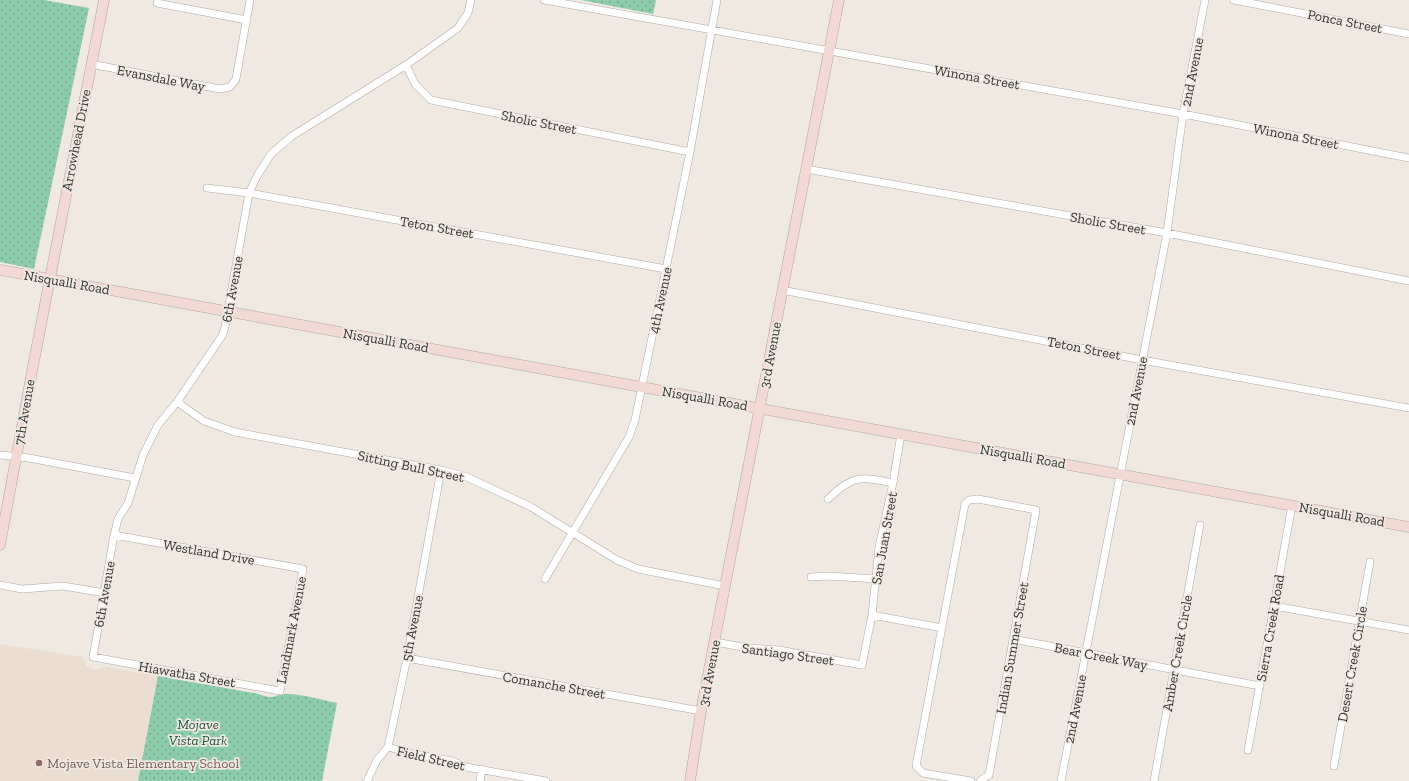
<svg xmlns="http://www.w3.org/2000/svg" width="1409" height="781" font-family="'Zilla Slab',serif">
<style>
.built{fill:#e9ded0}
.grass{fill:url(#grass-dots)}
.lines{fill:none;stroke-linecap:round;stroke-linejoin:round}
.street-casing{stroke:#aea8a1;stroke-width:8}
.secondary-casing{stroke:#aea8a1;stroke-width:11}
.street{stroke:#fff;stroke-width:7}
.secondary{stroke:#f3d9d3;stroke-width:10}
.education-dot{fill:#8d6e63;stroke:#efe9e2;stroke-width:1.5}
.labels{text-anchor:middle;stroke-width:3.5;stroke-linejoin:round;paint-order:stroke}
.street-label{font-size:14px;fill:#353330;stroke:#efe9e2}
.park-label{font-size:14px;font-style:italic;fill:#1e543b;stroke:#efe9e2}
.education-label{font-size:14px;fill:#785e54;stroke:#efe9e2;text-anchor:start}
</style>
<defs>
<pattern id="grass-dots" width="8" height="8" patternUnits="userSpaceOnUse"><rect width="8" height="8" fill="#8dccaa"/><path d="M2 2h.1M6 6h.1" fill="none" stroke="#74a68b" stroke-width="1.8" stroke-linecap="round"/></pattern>
</defs>
<rect width="100%" height="100%" fill="#efe9e2"/>
<path class="built" d="M0,644L83,657L86,666L94,670L107,667L158,676L138,781H0Z"/>
<path class="grass" d="M0,0H44L89,8L34,269L0,262Z
M581,0H656L653,14Z
M158,676L259,694C276,701 274,694 286,694C303,694 321,700 337,703L322,781H138Z"/>
<g class="lines">
<defs>
<path id="street" d="M544,0L1183,114L1409,158
M1234,0L1409,34
M157,3L247,20
M91,64L220,89L230,87L236,79L250,0
M406,65L415,84L431,100L690,152
M806,169L1167,233L1409,281
M207,188L249,193L666,269
M782,290L1142,360L1409,408
M177,402L204,421L235,432L441,470L467,477L531,507L617,560L638,569L725,586
M0,455L29,458L135,478
M828,499C853,475 860,476 893,483
M114,535L303,569L280,691L93,657L114,535L118,519L128,503L143,455L158,425L177,402L222,336L225,327L249,193L257,176L271,154L292,136L406,65L458,28L468,13L471,0
M811,577L828,576L876,579
M545,579L629,437L635,420L690,152L717,0
M0,585L22,589L63,586L105,593
M1274,606L1409,630
M872,615L942,628
M1013,639L1260,686
M715,642L748,648L779,650L862,665L872,615L879,547L893,483L901,434
M407,658L701,711
M388,747L413,754L452,761L466,767L546,781
M1248,750L1292,505
M1334,766L1370,562
M367,781L377,760L388,747L407,658L441,470
M480,781L482,769
M971,781L923,773L916,766L965,504L969,500L978,499L1036,510L989,775L980,781
M1061,781L1167,233L1183,114L1205,0
M1154,781L1200,525"/>
<path id="secondary" d="M0,270L1409,527
M0,545L34,361L104,0
M690,781L701,711L725,586L839,0"/>
</defs>
<use href="#street" class="street-casing"/>
<use href="#secondary" class="secondary-casing"/>
<use href="#street" class="street"/>
<use href="#secondary" class="secondary"/>
</g>
<circle class="education-dot" cx="39" cy="763" r="4"/>
<g class="labels">
<g class="street-label">
<text transform="translate(1345 21) rotate(11)" y="5">Ponca Street</text>
<text transform="translate(1192 72) rotate(-79)" y="5">2nd Avenue</text>
<text transform="translate(977 77) rotate(10)" y="5">Winona Street</text>
<text transform="translate(161 78) rotate(11)" y="5">Evansdale Way</text>
<text transform="translate(539 122) rotate(11)" y="5">Sholic Street</text>
<text transform="translate(1296 136) rotate(11)" y="5">Winona Street</text>
<text transform="translate(76 140) rotate(-79)" y="5">Arrowhead Drive</text>
<text transform="translate(1108 223) rotate(10)" y="5">Sholic Street</text>
<text transform="translate(437 227) rotate(10)" y="5">Teton Street</text>
<text transform="translate(67 282) rotate(10)" y="5">Nisqualli Road</text>
<text transform="translate(232 289) rotate(-80)" y="5">6th Avenue</text>
<text transform="translate(660 300) rotate(-78)" y="5">4th Avenue</text>
<text transform="translate(386 340) rotate(10)" y="5">Nisqualli Road</text>
<text transform="translate(1084 348) rotate(11)" y="5">Teton Street</text>
<text transform="translate(770 355) rotate(-79)" y="5">3rd Avenue</text>
<text transform="translate(1136 391) rotate(-79)" y="5">2nd Avenue</text>
<text transform="translate(705 398) rotate(10)" y="5">Nisqualli Road</text>
<text transform="translate(24 412) rotate(-80)" y="5">7th Avenue</text>
<text transform="translate(1023 456) rotate(10)" y="5">Nisqualli Road</text>
<text transform="translate(411 466) rotate(12)" y="5">Sitting Bull Street</text>
<text transform="translate(1342 514) rotate(10)" y="5">Nisqualli Road</text>
<text transform="translate(884 538) rotate(-80)" y="5">San Juan Street</text>
<text transform="translate(209 552) rotate(10)" y="5">Westland Drive</text>
<text transform="translate(104 594) rotate(-80)" y="5">6th Avenue</text>
<text transform="translate(412 628) rotate(-79)" y="5">5th Avenue</text>
<text transform="translate(1270 628) rotate(-80)" y="5">Sierra Creek Road</text>
<text transform="translate(291 630) rotate(-79)" y="5">Landmark Avenue</text>
<text transform="translate(1012 648) rotate(-80)" y="5">Indian Summer Street</text>
<text transform="translate(1177 653) rotate(-80)" y="5">Amber Creek Circle</text>
<text transform="translate(788 654) rotate(8)" y="5">Santiago Street</text>
<text transform="translate(1101 656) rotate(11)" y="5">Bear Creek Way</text>
<text transform="translate(1352 664) rotate(-80)" y="5">Desert Creek Circle</text>
<text transform="translate(709 673) rotate(-79)" y="5">3rd Avenue</text>
<text transform="translate(187 674) rotate(10)" y="5">Hiawatha Street</text>
<text transform="translate(554 685) rotate(10)" y="5">Comanche Street</text>
<text transform="translate(1075 709) rotate(-79)" y="5">2nd Avenue</text>
<text transform="translate(431 758) rotate(13)" y="5">Field Street</text>
</g>
<g class="park-label">
<text x="198" y="729">Mojave<tspan x="198" dy="16">Vista Park</tspan></text>
</g>
<g class="education-label">
<text x="47" y="768">Mojave Vista Elementary School</text>
</g>
</g>
</svg>
